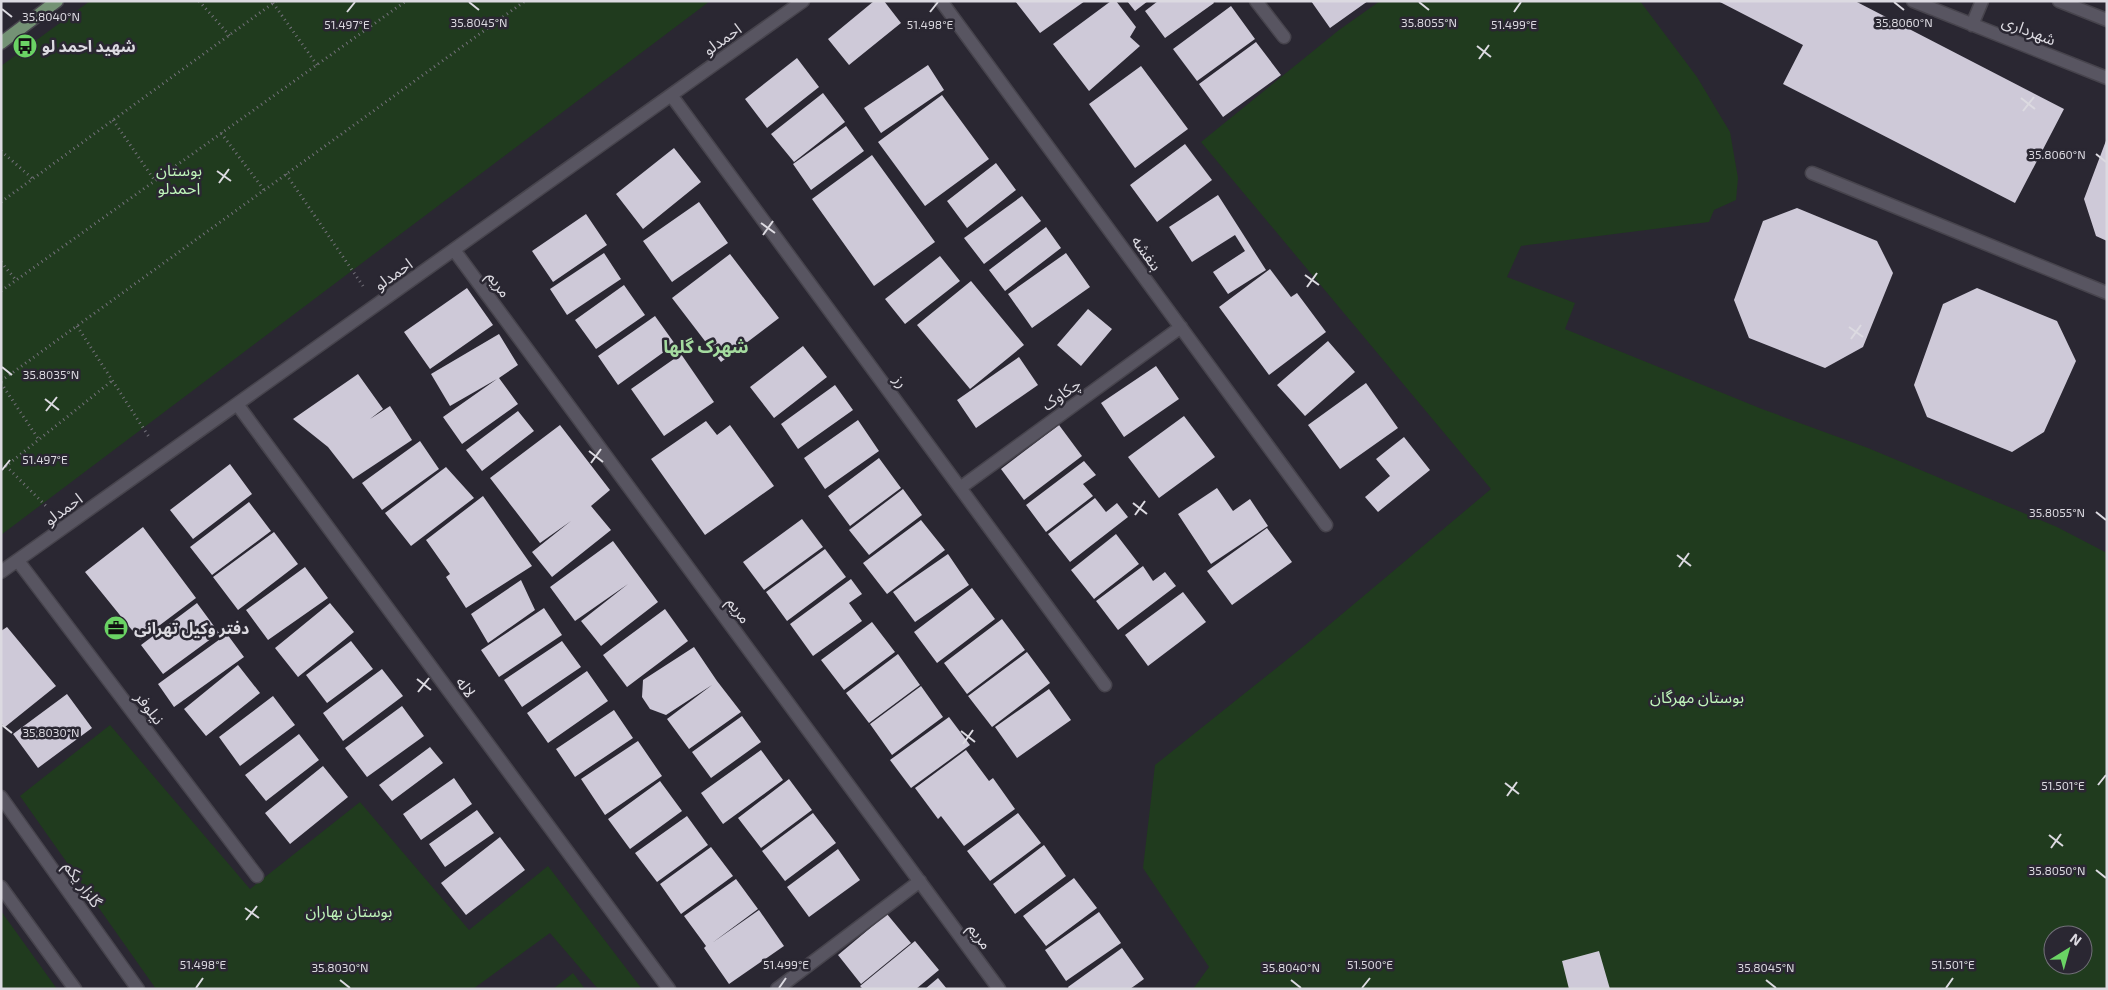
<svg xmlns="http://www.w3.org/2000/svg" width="2108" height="990" font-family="'Exo 2','Noto Sans Arabic',sans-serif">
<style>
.green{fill:#203b1e;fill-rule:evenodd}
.building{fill:#cec9d8}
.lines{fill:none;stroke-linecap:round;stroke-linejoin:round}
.minor-casing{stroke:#47444d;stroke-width:15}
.major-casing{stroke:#47444d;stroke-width:15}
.path{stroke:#75727c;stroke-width:3;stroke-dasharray:1 4;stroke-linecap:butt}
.minor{stroke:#585561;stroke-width:12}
.major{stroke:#749275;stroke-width:12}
.ticks{fill:none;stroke:#dcdae1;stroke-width:2}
.labels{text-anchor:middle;stroke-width:5;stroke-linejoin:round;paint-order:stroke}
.street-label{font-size:16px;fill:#dcdae1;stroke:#2a2732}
.poi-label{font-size:16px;font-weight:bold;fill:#dcdae1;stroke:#2a2732;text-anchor:start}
.park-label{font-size:16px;fill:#bff5ba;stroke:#2a2732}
.neighbourhood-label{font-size:18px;font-weight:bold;fill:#a4db9f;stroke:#2a2732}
.ticks-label{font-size:12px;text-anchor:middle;fill:#dcdae1;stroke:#2a2732;stroke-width:5;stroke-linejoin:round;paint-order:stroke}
</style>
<rect width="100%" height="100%" fill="#2a2732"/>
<path class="green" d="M90,1H710L1,535V66Z
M1380,1H1640L1697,77L1730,132L1738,178L1736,200L1714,210L1709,222L1521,246L1507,277L1575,303L1565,329L1762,409L1868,448L2057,527L2107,553V989H1193L1209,967L1143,868L1155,765L1304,646L1491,489L1201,142L1339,30ZM2053,935H2083V965H2053Z
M110,725L250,889L360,802L469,930L548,866L642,989H598L550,933L473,989H156L20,796Z
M1,911L57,989H1Z
M573,973L585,989H553Z"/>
<path class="building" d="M874,1H884L901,23L849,65L828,39Z
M1015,1H1085L1040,33Z
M1111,1H1116L1136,27L1130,37L1140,46L1089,91L1053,44Z
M1127,1H1148L1135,11Z
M1158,1H1213L1214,3L1165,38L1145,11Z
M1311,1H1368L1330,28Z
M1718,1H1855L2064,109L2015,203L1783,84L1803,45Z
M1231,6L1255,39L1197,81L1173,49Z
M1256,42L1281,75L1223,117L1199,84Z
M797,58L819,87L767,128L745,99Z
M928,65L944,90L881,133L864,108Z
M1141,66L1188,129L1135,168L1089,104Z
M823,93L845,122L794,162L771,134Z
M942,95L989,159L925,206L878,142Z
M846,126L864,151L811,190L793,164Z
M2107,138V241L2096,236L2084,199Z
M1185,144L1212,180L1157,222L1130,185Z
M674,148L701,182L643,229L616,194Z
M872,155L935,242L874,286L812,199Z
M996,163L1016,190L967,228L947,201Z
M1218,195L1266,270L1228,294L1213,272L1245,251L1235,235L1192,262L1169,227Z
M1022,196L1041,221L984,264L964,238Z
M699,202L728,243L672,282L643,241Z
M1797,208L1877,241L1893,273L1863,347L1825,368L1749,338L1734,300L1763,221Z
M586,214L607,245L553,282L532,251Z
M1046,227L1061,248L1005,291L989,270Z
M604,253L621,279L567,315L550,289Z
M1066,253L1090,287L1032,328L1008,294Z
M730,254L779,318L721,362L672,298Z
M940,256L960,281L905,324L885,299Z
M1270,269L1291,297L1297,293L1326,332L1269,375L1219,307Z
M971,281L1024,345L970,389L917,325Z
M624,285L645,315L596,349L575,320Z
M467,288L493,325L430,369L404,332Z
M1977,288L2057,321L2076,361L2044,432L2012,452L1927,417L1914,385L1943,304Z
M1088,309L1112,329L1081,366L1057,345Z
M655,316L675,344L618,385L598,356Z
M499,334L518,365L499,378L518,404L462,444L443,417L497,379L450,406L431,374Z
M1328,341L1355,372L1305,416L1277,385Z
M803,346L827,377L774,418L750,387Z
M681,354L714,402L664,436L631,389Z
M1019,357L1038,385L976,428L957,400Z
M1156,366L1179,399L1124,437L1101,403Z
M358,374L383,409L370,419L390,406L412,440L353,479L328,447L293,419Z
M1366,383L1398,428L1340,469L1308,425Z
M835,385L853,410L798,449L781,424Z
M518,411L534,431L482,471L466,450Z
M1184,416L1215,457L1159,498L1128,457Z
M858,420L879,451L825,489L804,458Z
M706,421L717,435L730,425L774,486L705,535L651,459Z
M560,425L610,490L591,506L611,530L552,577L532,552L571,521L540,543L490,478Z
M1059,425L1082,456L1024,500L1001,469Z
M1404,437L1430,470L1378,512L1365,497L1390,476L1376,459Z
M420,441L439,469L382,510L362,483Z
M879,458L901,488L850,526L828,496Z
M1084,461L1096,475L1083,484L1093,496L1046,532L1026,505Z
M230,464L252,494L193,539L170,510Z
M446,467L474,498L411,546L385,513Z
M1217,488L1233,511L1250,499L1268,526L1211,564L1178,514Z
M903,489L922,515L869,555L849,530Z
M483,496L532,566L466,608L446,577L450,574L426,540Z
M1095,498L1106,512L1117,503L1128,517L1070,562L1048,534Z
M249,502L271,531L212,575L190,547Z
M802,519L823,547L764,590L743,562Z
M921,520L945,550L887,594L863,563Z
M143,527L196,598L140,640L85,572Z
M1267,528L1292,562L1232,605L1207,571Z
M274,532L298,564L238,610L213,577Z
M1116,534L1139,564L1094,599L1071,570Z
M613,541L658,602L601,646L581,621L628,584L575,621L550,587Z
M825,549L846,577L787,621L766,592Z
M948,554L969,585L915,622L893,592Z
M1143,566L1153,581L1165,572L1176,586L1118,630L1096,601Z
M305,567L328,598L268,640L246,610Z
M851,579L862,594L849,603L862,621L813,656L790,624Z
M521,580L535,610L488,643L471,614Z
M972,588L995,619L937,663L914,632Z
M1183,592L1206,622L1148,666L1125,635Z
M197,603L219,633L163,674L141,645Z
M330,603L354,632L298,677L275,648Z
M544,608L562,635L499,677L481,650Z
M665,609L688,641L627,687L603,655Z
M1002,619L1025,650L967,694L944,663Z
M872,622L895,652L844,690L821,660Z
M7,627L56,686L5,727L1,723V631Z
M227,634L244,657L174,707L158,684Z
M351,641L373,669L327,703L306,675Z
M562,641L581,667L522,707L504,680Z
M694,647L717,681L741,712L689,749L667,719L712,685L666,715L650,709L642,697L643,680Z
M1027,652L1050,683L992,727L968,696Z
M898,654L920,685L869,723L846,693Z
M238,665L260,693L206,736L184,709Z
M382,669L403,696L343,741L323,713Z
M587,671L608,701L548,743L527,713Z
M921,686L943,717L892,755L870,724Z
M1049,689L1071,720L1017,758L995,727Z
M67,694L92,728L38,768L13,734Z
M273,696L295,725L240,766L219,737Z
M402,706L424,736L367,777L345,748Z
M614,710L633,738L575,777L556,749Z
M742,716L761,742L711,778L692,752Z
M949,717L970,745L911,788L890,760Z
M299,734L319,760L266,801L245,775Z
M638,741L662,776L605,815L581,779Z
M430,747L443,763L392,801L379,785Z
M761,750L783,780L723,824L701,793Z
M966,750L989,781L993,778L1015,809L964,846L941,816L938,819L915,788Z
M323,766L348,797L290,844L265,813Z
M454,778L472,804L421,840L403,814Z
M789,779L812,810L761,848L738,818Z
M660,781L682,811L630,849L608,819Z
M477,810L494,833L445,867L429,844Z
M813,813L836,843L785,881L762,851Z
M1018,813L1041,843L990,881L967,851Z
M687,816L708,845L657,882L635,853Z
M500,837L525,870L466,915L441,883Z
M1044,845L1066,876L1015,914L993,884Z
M711,847L733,876L681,914L660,884Z
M838,849L860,880L809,917L787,887Z
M1074,878L1097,908L1046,946L1023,916Z
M736,879L758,909L712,943L759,910L784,946L729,984L704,948L706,946L684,916Z
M1099,912L1121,943L1066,981L1045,950Z
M887,914L911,943L861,984L838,955Z
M915,941L939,970L916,989H863L860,986Z
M1122,948L1144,979L1130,989H1069L1068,987Z
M1599,951L1610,989H1569L1562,961Z
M938,978L947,989H925Z"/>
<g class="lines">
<defs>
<path id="minor" d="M941,1L1326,525
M1256,1L1284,37
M1913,1L2107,78
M2059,1L2107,20
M1972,25L1982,1
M671,95L1105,685
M1812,173L2107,293
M454,250L999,989
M237,404L669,989
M960,488L1181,327
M18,561L257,876
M1,572L803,1
M1,797L138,989
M1,887L75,989
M777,989L920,881"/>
<path id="major" d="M1,43L57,1"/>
</defs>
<use href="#minor" class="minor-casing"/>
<use href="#major" class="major-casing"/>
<path class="path" d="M199,1L230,36
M273,3L317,65
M113,120L155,181
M221,133L264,190
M1,151L33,179
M286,174L363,286
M1,202L276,1
M1,262L16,280
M1,291L406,1
M77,326L149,437
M1,381L525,1
M1,383L39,440
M6,466L48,508
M1,470L113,380"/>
<use href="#minor" class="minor"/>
<use href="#major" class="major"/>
</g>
<path class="ticks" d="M469,2L479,10M1419,2L1429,10M1894,2L1904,10M2,9L12,17M347,12L355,2M930,12L938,2M1514,12L1521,2M1477,46L1491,57M1479,59L1489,45M2021,98L2035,109M2023,111L2034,97M2096,154L2106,162M217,171L231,181M219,183L229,169M761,223L775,233M763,235L773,221M1305,275L1319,285M1307,287L1317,273M1849,327L1863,337M1851,339L1861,325M2,367L12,375M45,399L59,410M46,411L57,397M589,451L603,462M591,463L601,449M2,470L10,460M1133,503L1147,514M2096,512L2106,520M1135,515L1145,501M1677,555L1691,566M1679,567L1689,553M417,679L431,690M418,692L429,678M2,725L12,733M961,731L975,742M963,744L973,730M1505,783L1519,794M2098,785L2106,775M1507,796L1517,782M2049,835L2063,846M2051,848L2061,834M2096,870L2106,878M245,908L259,918M246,920L257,906M340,980L350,988M1291,980L1301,988M1766,980L1776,988M196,988L203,978M779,988L786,978M1362,988L1370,978M1946,988L1953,978"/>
<defs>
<symbol id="bus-disc" viewBox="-11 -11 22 22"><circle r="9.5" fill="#6ad364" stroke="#2a2732"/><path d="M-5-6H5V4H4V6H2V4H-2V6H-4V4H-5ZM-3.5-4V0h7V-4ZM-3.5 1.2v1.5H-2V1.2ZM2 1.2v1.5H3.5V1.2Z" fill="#111"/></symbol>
<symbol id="office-disc" viewBox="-11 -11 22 22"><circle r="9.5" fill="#6ad364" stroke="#2a2732"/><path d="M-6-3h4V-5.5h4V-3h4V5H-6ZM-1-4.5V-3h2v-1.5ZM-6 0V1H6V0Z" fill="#111"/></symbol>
</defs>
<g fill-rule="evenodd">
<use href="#bus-disc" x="11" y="32" width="28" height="28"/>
<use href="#office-disc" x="102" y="614" width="28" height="28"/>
</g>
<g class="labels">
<g class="street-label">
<text transform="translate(2029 30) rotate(21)" y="6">شهرداری</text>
<text transform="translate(722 39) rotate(-35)" y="6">احمدلو</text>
<text transform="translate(1147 253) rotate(54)" y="6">بنفشه</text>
<text transform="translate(393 274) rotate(-35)" y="6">احمدلو</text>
<text transform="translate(499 284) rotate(54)" y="6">مریم</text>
<text transform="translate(901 381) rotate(54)" y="6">رز</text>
<text transform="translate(1061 394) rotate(-36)" y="6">چکاوک</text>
<text transform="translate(63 509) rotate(-36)" y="6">احمدلو</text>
<text transform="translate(739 610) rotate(54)" y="6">مریم</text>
<text transform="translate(466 687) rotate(54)" y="6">لاله</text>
<text transform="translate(150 708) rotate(53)" y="6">نیلوفر</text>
<text transform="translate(83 884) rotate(54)" y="6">گلزار یکم</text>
<text transform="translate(980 936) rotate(54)" y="6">مریم</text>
</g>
<g class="poi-label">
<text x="42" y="52">شهید احمد لو</text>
<text x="134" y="634">دفتر وکیل تهرانی</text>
</g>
<g class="park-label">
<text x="179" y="176">بوستان<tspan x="179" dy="18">احمدلو</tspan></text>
<text x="1697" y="703">بوستان مهرگان</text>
<text x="349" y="917">بوستان بهاران</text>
</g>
<g class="neighbourhood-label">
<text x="706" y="353">شهرک گلها</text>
</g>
</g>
<g class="ticks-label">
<text x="51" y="21">35.8040°N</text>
<text x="1904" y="27">35.8060°N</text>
<text x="479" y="27">35.8045°N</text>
<text x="1429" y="27">35.8055°N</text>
<text x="347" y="29">51.497°E</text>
<text x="930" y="29">51.498°E</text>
<text x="1514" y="29">51.499°E</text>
<text x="2057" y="159">35.8060°N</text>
<text x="51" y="379">35.8035°N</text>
<text x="45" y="464">51.497°E</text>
<text x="2057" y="517">35.8055°N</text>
<text x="51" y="737">35.8030°N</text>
<text x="2063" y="790">51.501°E</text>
<text x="2057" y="875">35.8050°N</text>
<text x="203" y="969">51.498°E</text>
<text x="786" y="969">51.499°E</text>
<text x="1370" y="969">51.500°E</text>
<text x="1953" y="969">51.501°E</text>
<text x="340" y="972">35.8030°N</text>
<text x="1291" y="972">35.8040°N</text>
<text x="1766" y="972">35.8045°N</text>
</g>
<rect width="2108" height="990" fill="none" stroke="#dcdae1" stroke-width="5"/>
<g transform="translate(2068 950) rotate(37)"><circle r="24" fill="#2a2732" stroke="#716f78"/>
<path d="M0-4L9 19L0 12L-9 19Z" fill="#6ad364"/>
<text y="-8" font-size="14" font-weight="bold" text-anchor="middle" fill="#dcdae1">N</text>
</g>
</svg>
